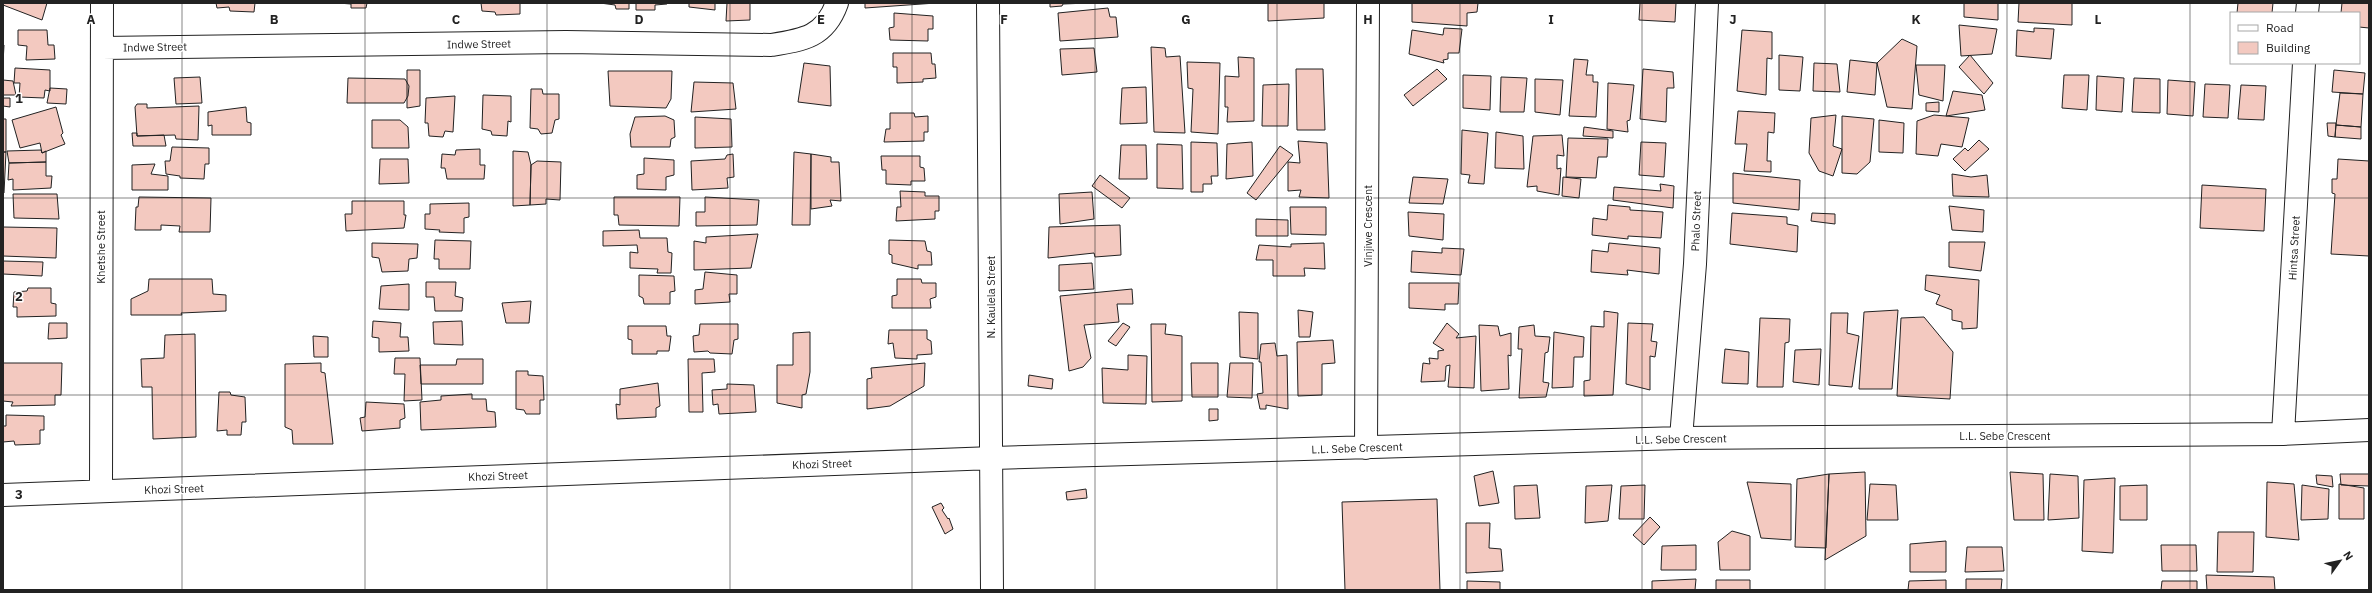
<svg xmlns="http://www.w3.org/2000/svg" width="2372" height="593" font-family="'IBM Plex Sans',sans-serif">
<style>
.building{fill:#f3c9c0;stroke:#222}
.lines{fill:none;stroke-linecap:round;stroke-linejoin:round}
.minor-casing{stroke:#222;stroke-width:24}
.minor{stroke:#fff;stroke-width:22}
.grid{fill:none;stroke:#222;stroke-width:1;stroke-opacity:0.55}
.labels{text-anchor:middle;stroke-width:3;stroke-linejoin:round;paint-order:stroke}
.street-label{font-size:11px;fill:#222;stroke:#fff}
.grid-label{font-size:13px;text-anchor:middle;font-weight:bold;fill:#222;stroke:#fff;stroke-width:3;stroke-linejoin:round;paint-order:stroke}
</style>
<rect width="100%" height="100%" fill="#fff"/>
<path class="building" d="M3,3H47L42,20L3,5Z
M216,3H255L254,12L230,11L229,7L217,8Z
M338,3H367L366,8H351V4Z
M481,3H520V14L496,15L495,12L482,11Z
M600,3H629V9H616L615,5Z
M636,3H667V4L655,5V10H636Z
M689,3H715V10L689,7Z
M727,3H750V20L726,21Z
M865,3H936L865,8Z
M1050,3H1088L1063,4L1062,6L1050,7Z
M1268,3H1324V18L1268,21Z
M1412,3H1478L1477,12L1467,13V26L1412,22Z
M1640,3H1676L1675,22L1639,20Z
M1964,3H1998V20L1964,17Z
M2019,3H2072V25L2018,22Z
M2238,3H2273L2272,13H2237Z
M2342,3H2369V28L2359,27V13H2341Z
M1108,8L1110,17H1116L1118,37L1060,41L1058,13Z
M894,13L933,16V29H928V41L890,40L889,28L894,27Z
M1959,25L1997,29L1992,54L1961,56Z
M1444,28L1462,29L1459,53H1448V59L1443,60L1444,63L1409,54L1412,30L1443,35Z
M2034,28L2054,29L2051,59L2016,56L2017,30L2034,32Z
M18,30H47L48,45H54L55,59L26,60L27,46L18,45Z
M1742,30L1772,32V59L1767,58L1766,95L1737,91Z
M1902,39L1917,46L1912,109L1887,107L1877,63Z
M3,45H4L3,63Z
M1151,47L1165,48L1166,57L1180,56L1185,133L1154,132Z
M1094,48L1097,72L1062,75L1060,49Z
M893,53H931L932,64H935L936,78L923,79V82L897,83V67H893Z
M1779,55L1803,57L1800,91L1779,90Z
M1970,55L1993,83L1984,94L1959,67Z
M1238,57L1254,58V121L1227,122L1228,107H1225V76L1239,77Z
M1574,59L1588,60L1586,75H1593V82H1598L1596,117L1569,116Z
M1850,60L1877,63L1875,95L1847,92Z
M1187,62L1220,63L1218,134L1191,132L1193,89L1188,88Z
M804,63L830,66L831,106L798,102Z
M1814,63L1837,64L1840,92L1813,91Z
M1916,65H1945L1943,101L1919,95Z
M15,68L50,70V91L45,90L44,98L19,97L20,83H14Z
M1296,69H1323L1325,130H1297Z
M1437,69L1447,79L1413,106L1404,95Z
M1643,69L1673,72L1674,88H1667L1666,122L1640,119Z
M407,70H420V106L407,108Z
M2334,70L2365,73L2363,94L2332,92Z
M608,71H672L671,99L666,108L610,106Z
M1463,75L1491,76L1490,110L1463,108Z
M2064,75H2089L2087,110L2062,108Z
M2097,76L2124,78L2122,112L2096,110Z
M200,77L202,103L176,104L174,78Z
M1501,77L1527,78L1524,112H1500Z
M348,78L405,79L409,86L408,96L404,103H347Z
M2134,78L2160,79V113L2132,112Z
M1535,79L1563,80L1560,115L1535,112Z
M3,80L13,81L16,95H3Z
M2168,80L2195,82L2193,116L2167,114Z
M694,82L733,83L736,109L691,112Z
M1608,83L1634,85L1630,120L1627,121L1628,132L1607,129Z
M1289,84L1288,126H1262L1263,85Z
M2205,84L2230,85L2228,118L2203,117Z
M2241,85L2266,86L2264,120L2238,119Z
M1146,87L1147,123L1120,124L1122,88Z
M50,88L67,89L66,104L47,103Z
M531,89H542L543,94H559V119L555,120L552,133L541,134L538,129L530,128Z
M1953,91L1982,95L1985,110L1946,116Z
M2340,93L2363,94L2361,127L2336,125Z
M483,95L511,96V122L508,121L507,136L492,135L491,131L482,129Z
M455,96L453,132L445,131L443,137L429,136L428,123H425L426,98Z
M3,98H10V107L3,106Z
M1939,102V112L1926,111V103Z
M137,104H147V108L199,106L198,140L176,139L175,135L137,136L135,107Z
M56,107L63,133L61,135L65,144L42,153L40,143L20,148L12,120Z
M246,107L247,122L251,123V135H212V125L208,126V112Z
M1738,111L1775,113L1774,133L1768,132L1767,161H1771V172L1744,171L1747,144H1735Z
M890,113H914L915,117L928,116V132H924V141L884,142L886,129H890Z
M1836,115L1833,146L1842,149L1833,176L1819,171L1809,153L1811,118Z
M1934,115L1969,118L1962,147L1941,144L1938,156L1916,154L1917,121Z
M665,116L674,120L675,137L671,139L670,147H631L630,134L635,117Z
M1842,116L1874,119L1870,162L1857,174L1842,173Z
M695,117L731,119L732,147L695,148Z
M3,119H6V152H3Z
M372,120H400L408,127L409,148H372Z
M1879,120L1904,123L1903,153L1879,152Z
M2327,123H2336L2335,137L2328,136Z
M2336,125L2361,127V139L2335,137Z
M1584,127L1613,131V138L1583,136Z
M1462,130L1488,133L1484,184L1468,183L1470,175L1461,174Z
M1496,132L1523,136L1524,169L1495,168Z
M132,133H137V136L164,135L166,146H133Z
M1562,135L1564,156L1557,155V169L1561,168L1559,195L1537,191V186L1527,187L1533,136Z
M1568,138L1608,139L1607,157H1598L1596,178L1566,177Z
M1979,140L1989,149L1965,171L1953,159L1965,148L1968,151Z
M1298,141L1327,143L1329,198L1299,197L1301,190L1288,191V162L1300,163Z
M1191,142L1217,143L1218,176H1211L1212,184H1203V192H1191Z
M1252,142L1253,176L1226,179L1227,144Z
M1641,142L1666,143L1664,177L1639,175Z
M1157,144L1182,145L1183,189L1157,188Z
M1121,145H1146L1147,179H1119Z
M1280,146L1293,155L1256,200L1247,193Z
M172,147L209,148V164H205L204,179L180,178V176L166,174L165,161H170Z
M480,149V165H485L484,179H447L445,168H441L442,154L455,155L456,150Z
M41,150L42,153L46,151V162L9,163L7,151Z
M513,151L528,152L531,165L530,205L513,206Z
M3,152H6L4,193H3Z
M794,152L811,154L810,225H792Z
M733,154L734,177L727,178L728,188L692,190L691,161L725,159L727,155Z
M811,154L831,157V162H839L841,201L830,200L832,206L811,209Z
M881,156H920V167L924,168L925,181H911V185L886,184V170H882Z
M644,158L674,160V175L666,177V190L637,189V175L644,174Z
M380,159H408L409,183L379,184Z
M2338,159L2369,161V256L2331,254L2335,194L2332,193V179H2337Z
M537,161L561,162L560,200L546,199V204L530,205L531,165Z
M46,162V176H52L51,188L13,190V179L8,180L9,163Z
M155,164L151,174L168,176V190H132V165Z
M1733,173L1800,180L1799,210L1733,203Z
M1952,174L1971,177L1987,175L1989,197L1953,196Z
M1100,175L1130,198L1122,208L1092,186Z
M1413,177L1448,179L1443,204L1409,203Z
M1563,177L1581,179L1579,198L1562,196Z
M1660,184L1674,186L1673,208L1613,200L1614,187L1661,191Z
M2202,185L2266,189L2264,231L2200,228Z
M900,191L925,192V196H939V211H935V219L896,221L897,207H901Z
M1092,192L1094,219L1060,224L1059,194Z
M13,194H57L59,219L14,218Z
M139,197L211,198L210,232H179L180,226L161,225V230H135L136,207H138Z
M614,197H680L679,226L619,225L618,215H614Z
M705,197L759,200L757,225L696,226V212H705Z
M352,201H404V215H406L404,228L346,231L345,214H352Z
M469,203V217L464,218V233L439,232L440,230L425,229V214H430V204Z
M1608,205L1630,207V210L1663,212L1661,238L1628,236V239L1592,235L1593,218L1607,220Z
M1949,206L1984,210L1983,232L1952,230Z
M1290,207H1326V235L1291,234Z
M1408,212L1444,214L1443,240L1409,236Z
M1732,213L1787,217V224L1798,226L1797,252L1730,244Z
M1812,213L1835,214V224L1811,221Z
M1256,219L1288,220V236H1256Z
M1120,225L1121,255L1095,257L1094,253L1048,258L1049,227Z
M3,227L57,228L56,258L3,256Z
M639,230L640,238H667L668,252L672,253L671,273H657L658,269L630,268V252L638,253L637,245L603,246V231Z
M758,234L751,268L694,270V241L706,243V237Z
M435,240L471,241L470,269H439V259H434Z
M889,240L925,241L927,251L931,252L932,265H918V269L892,263V255L889,254Z
M1949,242H1985L1981,271L1949,267Z
M372,243L418,244L417,258L409,259L408,271L382,272L379,258L372,257Z
M1324,243L1325,269L1304,268L1305,276H1273V260H1256L1259,245L1291,247V244Z
M1609,243L1660,248L1659,274L1627,270L1628,275L1591,272L1592,250L1608,252Z
M1442,248L1464,249L1461,275L1411,272L1412,251L1442,253Z
M3,261L43,262L42,276L3,274Z
M1092,263L1094,289L1059,291V265Z
M705,272L737,275V294H729L730,302L695,304V290L703,289Z
M639,275L674,276L675,291L670,292V304H644L643,298L639,296Z
M1926,275L1979,280L1977,328L1962,329V322L1952,320V310L1936,304L1940,295L1925,290Z
M149,279H212L213,294L226,295V311L181,313L182,315H131V299L148,291Z
M897,279H921L922,283H936V297L930,299L931,308H892V296L897,295Z
M426,282H456L455,296L463,298L462,311H435L434,297H426Z
M1409,283H1459L1458,304H1445V310L1409,308Z
M409,284V310L379,309L381,286Z
M28,288H51V303L56,304V316L17,317V307H13L14,292L27,291Z
M1132,289L1133,304H1117L1119,322L1084,325L1091,358L1083,367L1069,371L1060,296Z
M531,301L529,323H506L502,303Z
M1298,310L1313,312L1310,337H1299Z
M1898,310L1892,389H1859L1864,312Z
M1604,311L1618,313L1613,395L1584,396V381L1590,380L1591,326L1604,327Z
M1239,312L1258,313V359L1240,357Z
M1831,313H1848L1847,333L1859,336L1852,387L1829,385Z
M1924,317L1953,352L1950,399L1897,396L1901,318Z
M1760,318L1790,319L1789,342L1785,343L1783,387H1757Z
M373,321L401,323L400,337H408L409,351L379,352V338L372,337Z
M462,321L463,345L434,344L433,322Z
M49,323H67V338L48,339Z
M1123,323L1130,327L1116,346L1108,341Z
M1447,323L1459,334L1456,338L1476,336L1474,388L1448,387L1450,365L1446,366L1445,381L1421,382L1423,363L1430,364L1429,358L1438,359V351L1444,350L1433,343Z
M1628,323L1653,324L1651,341L1657,342L1655,357L1650,356V390L1626,384Z
M700,324H738V339L734,340L732,354L710,353L708,351L694,352L693,336L699,335Z
M1151,324H1166L1165,334L1182,336V401L1152,402Z
M1479,325L1498,326L1500,336L1511,333V356L1508,355L1509,389L1481,391Z
M1534,325L1535,336L1550,337L1548,352L1545,353L1543,382L1549,383L1546,397L1519,398L1522,349H1518L1519,327Z
M628,326H666L667,336H671L669,351H657V354H632V340L628,339Z
M889,330H927V339L931,341L932,354L917,355V359L895,358L893,343L888,344Z
M810,332V372L806,394L802,395V408L777,403V365H793V333Z
M1554,332L1584,337L1583,357H1574L1573,387L1552,388Z
M195,334L196,437L153,439L152,387H142L141,359L164,358L165,335Z
M313,336L328,337V357H314Z
M1333,340L1335,363L1322,364V395L1298,396L1297,342Z
M1275,343L1277,356L1287,355L1288,409L1266,405V409H1260L1257,394L1263,393L1261,362H1259L1261,344Z
M1725,349L1749,352L1748,384L1722,383Z
M1821,349L1819,385L1793,382L1795,350Z
M1128,355L1147,356L1146,404L1103,403L1102,368L1128,370Z
M395,358H420L422,400L404,401L405,374H394Z
M457,359H483V384H421L420,365H456Z
M688,359H714L715,372L702,373L703,412H689Z
M3,363H62L61,395H55V405L11,406L13,402L3,401Z
M321,363V372L325,373L333,444H293L292,430L285,427V364Z
M925,363L924,386L890,406L867,409V379L872,378L871,368Z
M1191,363H1218V397H1192Z
M1230,363H1253L1252,398L1227,397Z
M516,371H528V375L543,376L544,400H540V414H526L524,410L516,409Z
M1029,375L1053,379L1052,389L1028,386Z
M658,383L660,406L656,408V417L617,419L616,404L620,405V389Z
M727,384L754,385L756,412L719,414L718,404L713,405L712,390L727,389Z
M219,392H230L231,395L245,397L246,422H242L241,435H227V430L217,431Z
M472,394V399H486L487,411L495,412L496,427L421,430L420,402L441,400V396Z
M366,402L404,404L405,418L400,420V428L362,431L360,418L365,417Z
M1209,409H1218V420L1209,421Z
M6,415L44,416V430H40V444L15,445L14,441L3,442V426H6Z
M1493,471L1499,503L1479,506L1474,476Z
M1865,472L1866,536L1825,560L1829,474Z
M2010,472L2043,474L2044,520H2014Z
M1829,474L1826,548L1795,547L1797,479Z
M2050,474L2078,476L2079,518L2048,520Z
M2340,474H2369V486L2341,485Z
M2316,475L2332,476L2333,487L2317,484Z
M2115,478L2113,553L2082,551L2084,480Z
M1747,482L1791,484V540L1761,538Z
M2267,482L2294,484L2299,540L2266,537Z
M1870,484L1896,485L1898,520H1867Z
M2339,484L2364,488V519H2339Z
M1537,485L1540,518L1515,519L1514,486Z
M1612,485L1608,521L1585,523L1586,486Z
M1645,485L1644,519H1619L1621,486Z
M2147,485V520H2120V486Z
M2302,485L2329,489L2328,519L2301,520Z
M1086,489L1087,498L1067,500L1066,492Z
M1437,499L1440,590H1345L1342,502Z
M941,503L944,508L942,510L948,519L949,518L953,529L945,534L932,507Z
M1650,517L1660,527L1644,545L1633,535Z
M1466,523H1490L1489,548L1501,549L1503,571L1466,573Z
M1732,531L1750,536V570H1720L1718,542Z
M2218,532H2254L2253,572H2217Z
M1946,541V572H1910V544Z
M1696,545V570H1661L1662,546Z
M2161,545H2196L2197,571H2162Z
M1967,547H2002L2004,571L1965,572Z
M2206,575L2274,577L2275,590H2207Z
M1696,579L1695,590H1652V581Z
M1966,579H2002L2001,590H1966Z
M1716,580H1750V590H1716Z
M1946,580V590H1908L1909,581Z
M1467,581L1500,582V590H1467Z
M2162,581H2197V590H2161Z"/>
<g class="lines">
<defs>
<path id="minor" d="M988,3L992,590
M2307,13L2308,3
M102,48L566,42L771,45C803,40 825,37 837,3
M2283,434L2304,63
M1681,438L1695,264L1707,3
M1366,448L1368,3
M101,491L102,3
M3,495L993,458L1681,438L2283,434L2369,430"/>
</defs>
<use href="#minor" class="minor-casing"/>
<use href="#minor" class="minor"/>
</g>
<path class="grid" d="M182,3V590M365,3V590M547,3V590M730,3V590M912,3V590M1095,3V590M1277,3V590M1460,3V590M1642,3V590M1825,3V590M2007,3V590M2190,3V590M3,198H2369M3,395H2369"/>
<g class="labels">
<g class="street-label">
<text transform="translate(479 44) rotate(-1)" y="4">Indwe Street</text>
<text transform="translate(155 47) rotate(-1)" y="4">Indwe Street</text>
<text transform="translate(1696 221) rotate(-88)" y="4">Phalo Street</text>
<text transform="translate(1368 226) rotate(-90)" y="4">Vinjiwe Crescent</text>
<text transform="translate(101 247) rotate(-90)" y="4">Khetshe Street</text>
<text transform="translate(2294 248) rotate(-87)" y="4">Hintsa Street</text>
<text transform="translate(991 297) rotate(-90)" y="4">N. Kaulela Street</text>
<text x="2005" y="440">L.L. Sebe Crescent</text>
<text transform="translate(1681 439) rotate(-1)" y="4">L.L. Sebe Crescent</text>
<text transform="translate(1357 448) rotate(-2)" y="4">L.L. Sebe Crescent</text>
<text transform="translate(822 464) rotate(-2)" y="4">Khozi Street</text>
<text transform="translate(498 476) rotate(-2)" y="4">Khozi Street</text>
<text transform="translate(174 489) rotate(-2)" y="4">Khozi Street</text>
</g>
</g>
<g class="grid-label">
<text x="91" y="24">A</text>
<text x="274" y="24">B</text>
<text x="456" y="24">C</text>
<text x="639" y="24">D</text>
<text x="821" y="24">E</text>
<text x="1004" y="24">F</text>
<text x="1186" y="24">G</text>
<text x="1368" y="24">H</text>
<text x="1551" y="24">I</text>
<text x="1733" y="24">J</text>
<text x="1916" y="24">K</text>
<text x="2098" y="24">L</text>
<text x="19" y="103">1</text>
<text x="19" y="301">2</text>
<text x="19" y="499">3</text>
</g>
<rect width="2372" height="593" fill="none" stroke="#222222" stroke-width="8"/>
<rect x="2230" y="12" width="130" height="52" fill="#ffffff" stroke="#a7a7a7"/>
<rect x="2238" y="25" width="20" height="6" fill="#ffffff" stroke="#a7a7a7"/>
<text x="2266" y="32" font-size="12" fill="#222222">Road</text>
<rect x="2238" y="42" width="20" height="12" fill="#f3c9c0" stroke="#a7a7a7"/>
<text x="2266" y="52" font-size="12" fill="#222222">Building</text>
<g transform="translate(2340 561) rotate(57)" stroke="#ffffff" stroke-width="3" paint-order="stroke">
<path d="M0-3L7 15L0 10L-7 15Z" fill="#222222"/>
<text y="-6" font-size="11" font-weight="bold" text-anchor="middle" fill="#222222">N</text>
</g>
</svg>
